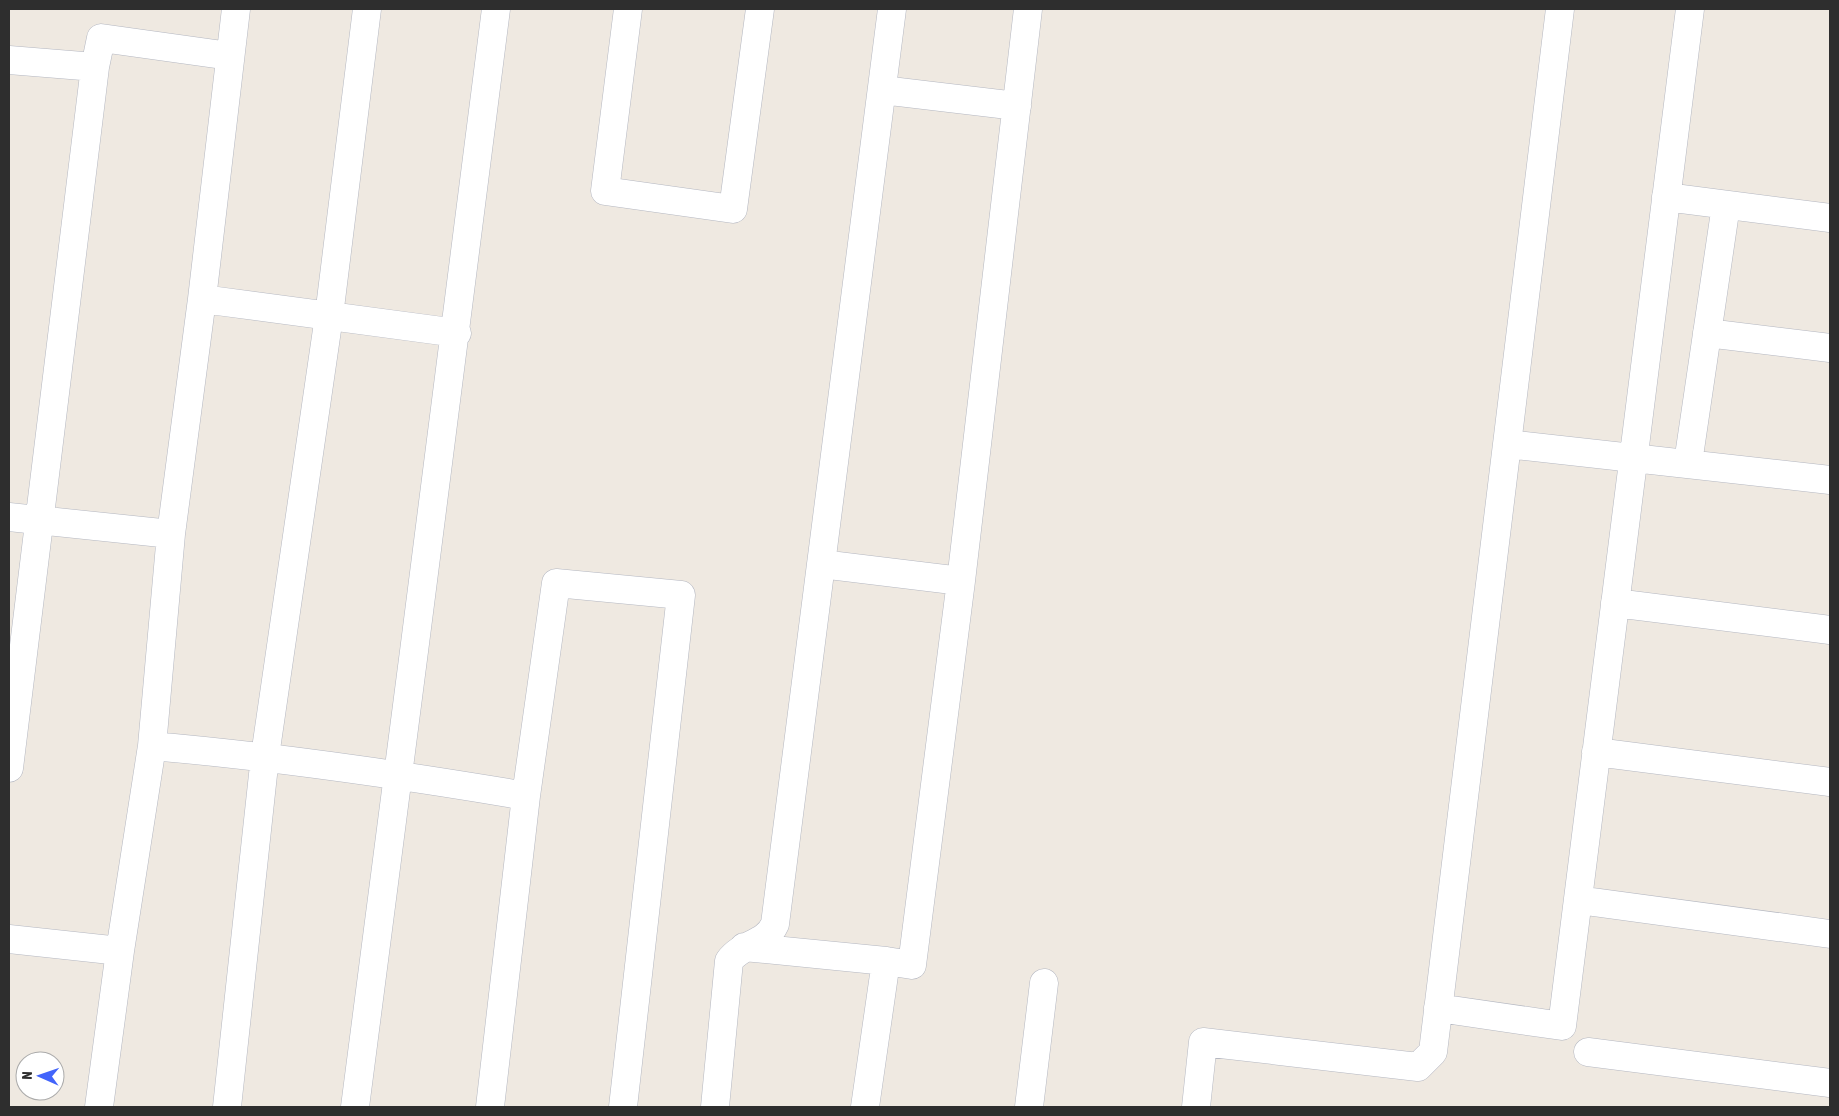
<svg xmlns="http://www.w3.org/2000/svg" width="1839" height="1116" font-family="'Asap Condensed',sans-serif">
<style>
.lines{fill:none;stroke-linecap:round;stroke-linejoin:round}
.minor-casing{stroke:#b4b7c1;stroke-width:29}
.minor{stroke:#fff;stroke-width:28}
</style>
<rect width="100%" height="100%" fill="#efe9e1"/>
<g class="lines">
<defs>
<path id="minor" d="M628,9L605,191L733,209L760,9
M9,60L95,67L101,38L230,56
M882,90L1017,106
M1666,197L1830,218
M202,299L457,333
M1707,333L1830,348
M1507,444L1830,480
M1688,463L1726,205
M9,517L171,534
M821,564L961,581
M1615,603L1830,630
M152,746C278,757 402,775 526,796
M1596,752L1830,782
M9,768L95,67
M1578,900L1830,934
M9,939L120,951
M744,947L886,961L865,1107
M886,961L912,965L961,581L1028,9
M1438,1008L1562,1026L1690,9
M1588,1052L1830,1083
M99,1107L120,951L152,746L171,534L202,299L236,9
M227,1107L265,756L329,316L367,9
M355,1107C401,741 452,375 496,9
M490,1107L526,796L556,583L681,595L623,1107
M715,1107L729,961C743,942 765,946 775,924L892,9
M1029,1107L1044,983
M1196,1107L1203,1042L1418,1067L1433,1052L1560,9"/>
</defs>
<use href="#minor" class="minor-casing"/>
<use href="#minor" class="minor"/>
</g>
<rect width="1839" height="1116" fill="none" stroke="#2e2e2e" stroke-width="20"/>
<g transform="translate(40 1076) rotate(272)"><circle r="24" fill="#ffffff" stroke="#ababab"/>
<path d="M0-4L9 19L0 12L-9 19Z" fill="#4264fb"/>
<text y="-8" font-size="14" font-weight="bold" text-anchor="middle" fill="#2e2e2e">N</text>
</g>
</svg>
